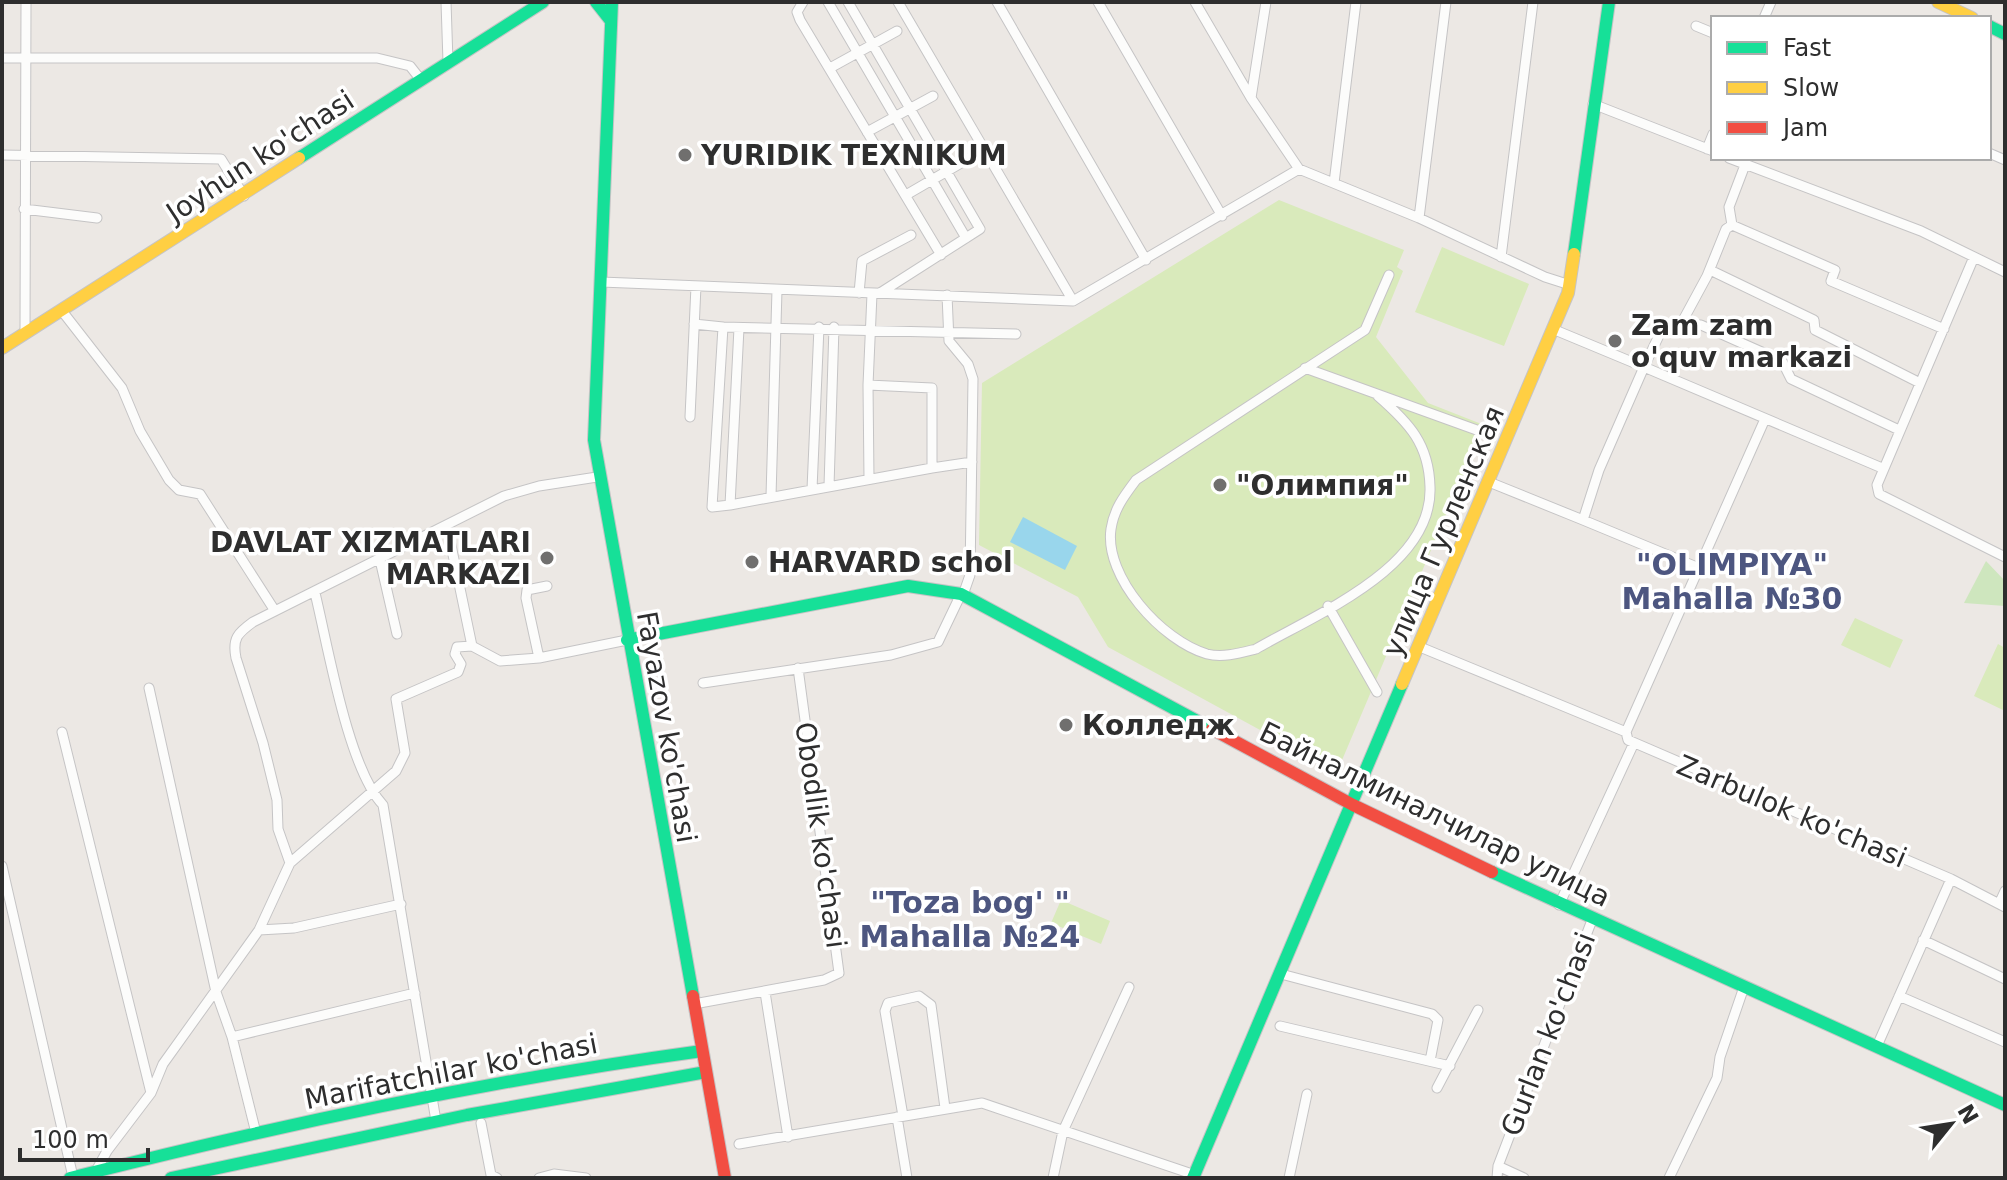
<svg xmlns="http://www.w3.org/2000/svg" width="2007" height="1180" font-family="'DejaVu Sans',sans-serif">
<style>
.green{fill:#cee6be}
.pitch{fill:#d9eabb}
.water{fill:#99d6ec}
.lines{fill:none;stroke-linecap:round;stroke-linejoin:round}
.street-casing{stroke:#c5c4c5;stroke-width:11}
.fast-casing{stroke:#c5c4c5;stroke-width:14}
.slow-casing{stroke:#c5c4c5;stroke-width:14}
.jam-casing{stroke:#c5c4c5;stroke-width:14}
.street{stroke:#fcfcfb;stroke-width:9}
.fast{stroke:#16e098;stroke-width:12}
.slow{stroke:#ffcf43;stroke-width:12}
.jam{stroke:#f24e42;stroke-width:12}
.poi-dot{fill:#706f6e;stroke:#fff;stroke-width:3}
.labels{text-anchor:middle;stroke-width:7;stroke-linejoin:round;paint-order:stroke}
.poi-label{font-size:28px;font-weight:bold;fill:#2e2e2e;stroke:#fff;text-anchor:start}
.street-label{font-size:28px;fill:#2e2e2e;stroke:#fff}
.neighbourhood-label{font-size:30px;font-weight:bold;fill:#4d5680;stroke:#fff}
</style>
<rect width="100%" height="100%" fill="#ece8e4"/>
<path class="green" d="M1986,561L2005,581V606L1964,603Z"/>
<path class="pitch" d="M1279,200L1404,250L1397,267L1403,271L1376,337L1428,403L1484,425L1337,772L1108,647L1078,597L979,545L982,383Z
M1442,247L1529,284L1504,346L1415,312Z
M1855,618L1903,640L1890,668L1841,645Z
M1998,644L2005,648V711L1974,696Z
M1061,900L1110,921L1101,944L1051,923Z"/>
<path class="water" d="M1023,517L1077,546L1065,570L1010,542Z"/>
<g class="lines">
<defs>
<path id="street" d="M446,2L448,62
M803,2L797,12L800,20L941,255
M828,2L966,238
M848,2L980,229L880,293
M898,2L1073,301
M997,2L1146,260
M1098,2L1222,216
M1195,2L1251,98L1299,169
M1764,18L1771,2
M1696,26L1713,33
M2,58H377L410,66L421,80
M830,68L897,31
M1251,98L1266,2
M1593,104L1713,151
M867,132L933,96
M1707,149L1713,134
M1989,153L2005,160
M2,155L221,159L244,196
M1729,158L1921,231L2005,272
M1334,183L1356,2
M906,195L973,156
M24,209L97,218
M1419,218L1446,2
M1732,225L1729,207L1745,165
M1501,257L1533,2
M1974,257L1877,485L1879,494L2005,557
M1710,270L1814,320L1815,330L1920,383
M601,282L1073,301
M859,293L862,261L911,235
M947,295L949,341L968,364L973,379L970,575L963,595
M1073,301L1299,169L1419,218L1545,277L1570,285
M62,311L122,388L140,431L169,480L179,490L200,494L275,611
M694,324L723,327
M1681,324L1701,325L1782,361L1791,379L1899,430
M739,328L730,505L712,507L723,327L1016,334
M1555,330L1644,367L1664,325L1681,324L1707,276L1726,229L1732,225L1835,270L1831,281L1944,329
M25,334L26,2
M1305,368L1485,433
M1378,396C1409,423 1429,444 1430,487C1433,568 1316,614 1256,649C1240,653 1223,658 1207,654C1162,641 1104,577 1111,529C1114,509 1124,496 1136,480L1365,330L1389,275
M690,417L696,286
M1765,419L1626,732L1628,740L1951,879
M932,468L972,462
M869,479L868,385L872,294
M1489,482L1583,520
M829,486L834,327
M812,489L819,327
M771,496L777,290
M730,505L932,468V388L868,385
M447,526L472,646
M380,560L397,634
M1699,568L1583,520L1599,470L1644,367L1882,468
M315,593C328,646 348,768 383,805L436,1121
M1328,606L1377,692
M472,646L500,661L539,658L627,640
M1420,647L1626,732
M539,658L526,598L527,590L547,586
M703,683L891,655L938,642L961,594
M149,688L216,992L232,1037L256,1133
M62,732L151,1093
M290,863L278,829L277,800L263,743L236,658C232,638 238,633 253,622L504,496L539,486L597,477
M2,866L73,1177
M1999,904L2005,891
M1559,905L1633,745
M259,930L294,928L401,904
M1923,940L2005,979
M1281,974L1432,1014L1438,1020L1430,1061
M765,992L788,1137
M1899,996L2005,1042
M694,1004L824,980L839,973L798,668
M1280,1026L1450,1066
M232,1037L415,993
M1877,1046L1951,879L2005,907
M1437,1088L1478,1010
M903,1116L885,1011L888,1003L919,996L931,1005L945,1108
M897,1117L907,1178
M481,1123L491,1175L497,1178
M739,1144L982,1103L1195,1175
M1498,1166L1524,1178
M96,1171L107,1151L151,1093L163,1064L259,930L290,863L396,771L405,753L396,699L458,672L461,664L455,654L457,647L472,646
M539,1178L554,1174L586,1178
M1053,1178L1063,1131L1129,987
M1289,1178L1307,1094
M1497,1178L1498,1166L1592,920
M1669,1178L1717,1078L1720,1057L1744,987"/>
<path id="fast" d="M596,2L611,21
M612,2L594,440L693,996
M1989,26L2005,34
M299,158L543,2
M1574,254L1609,2
M627,640L908,586L961,594L1212,729
M1492,872L2005,1105
M70,1178C279,1125 488,1080 702,1051
M171,1178L467,1115L706,1072
M1193,1178L1402,684"/>
<path id="slow" d="M1938,2L1972,18
M2,348L299,158
M1402,684L1568,293L1574,254"/>
<path id="jam" d="M1212,729L1353,805L1492,872
M693,996L725,1178"/>
</defs>
<use href="#street" class="street-casing"/>
<use href="#fast" class="fast-casing"/>
<use href="#slow" class="slow-casing"/>
<use href="#jam" class="jam-casing"/>
<use href="#street" class="street"/>
<use href="#fast" class="fast"/>
<use href="#slow" class="slow"/>
<use href="#jam" class="jam"/>
</g>
<g class="poi-dot">
<circle cx="685" cy="155" r="8"/>
<circle cx="1615" cy="341" r="8"/>
<circle cx="1220" cy="485" r="8"/>
<circle cx="547" cy="558" r="8"/>
<circle cx="752" cy="562" r="8"/>
<circle cx="1066" cy="725" r="8"/>
</g>
<g class="labels">
<g class="poi-label">
<text x="701" y="165">YURIDIK TEXNIKUM</text>
<text x="1631" y="335">Zam zam<tspan x="1631" dy="32">o'quv markazi</tspan></text>
<text x="1236" y="495">"Олимпия"</text>
<text x="531" y="552" text-anchor="end">DAVLAT XIZMATLARI<tspan x="531" dy="32">MARKAZI</tspan></text>
<text x="768" y="572">HARVARD schol</text>
<text x="1082" y="735">Колледж</text>
</g>
<g class="street-label">
<text transform="translate(260 156) rotate(-33)" y="10">Joyhun ko'chasi</text>
<text transform="translate(1443 531) rotate(-67)" y="10">улица Гурленская</text>
<text transform="translate(667 727) rotate(80)" y="10">Fayazov ko'chasi</text>
<text transform="translate(1792 811) rotate(23)" y="10">Zarbulok ko'chasi</text>
<text transform="translate(1435 814) rotate(26)" y="10">Байналминалчилар улица</text>
<text transform="translate(821 835) rotate(82)" y="10">Obodlik ko'chasi</text>
<text transform="translate(1548 1034) rotate(-69)" y="10">Gurlan ko'chasi</text>
<text transform="translate(451 1071) rotate(-11)" y="10">Marifatchilar ko'chasi</text>
</g>
<g class="neighbourhood-label">
<text x="1732" y="575">"OLIMPIYA"<tspan x="1732" dy="34">Mahalla №30</tspan></text>
<text x="970" y="913">"Toza bog' "<tspan x="970" dy="34">Mahalla №24</tspan></text>
</g>
</g>
<rect width="2007" height="1180" fill="none" stroke="#2e2e2e" stroke-width="8"/>
<rect x="1711" y="16" width="280" height="144" fill="#ffffff" stroke="#ababab" stroke-width="2"/>
<rect x="1727" y="42" width="40" height="12" fill="#16e098" stroke="#ababab" stroke-width="2"/>
<text x="1783" y="56" font-size="24" fill="#2e2e2e">Fast</text>
<rect x="1727" y="82" width="40" height="12" fill="#ffcf43" stroke="#ababab" stroke-width="2"/>
<text x="1783" y="96" font-size="24" fill="#2e2e2e">Slow</text>
<rect x="1727" y="122" width="40" height="12" fill="#f24e42" stroke="#ababab" stroke-width="2"/>
<text x="1783" y="136" font-size="24" fill="#2e2e2e">Jam</text>
<g transform="translate(1951 1124) rotate(60)" stroke="#ffffff" stroke-width="6" paint-order="stroke">
<path d="M0-6L14 30L0 20L-14 30Z" fill="#2e2e2e"/>
<text y="-12" font-size="22" font-weight="bold" text-anchor="middle" fill="#2e2e2e">N</text>
</g>
<path d="M20 1148v12h128v-12" fill="none" stroke="#2e2e2e" stroke-width="4"/>
<text x="32" y="1148" font-size="24" fill="#2e2e2e" stroke="#ffffff" stroke-width="6" paint-order="stroke">100 m</text>
</svg>
